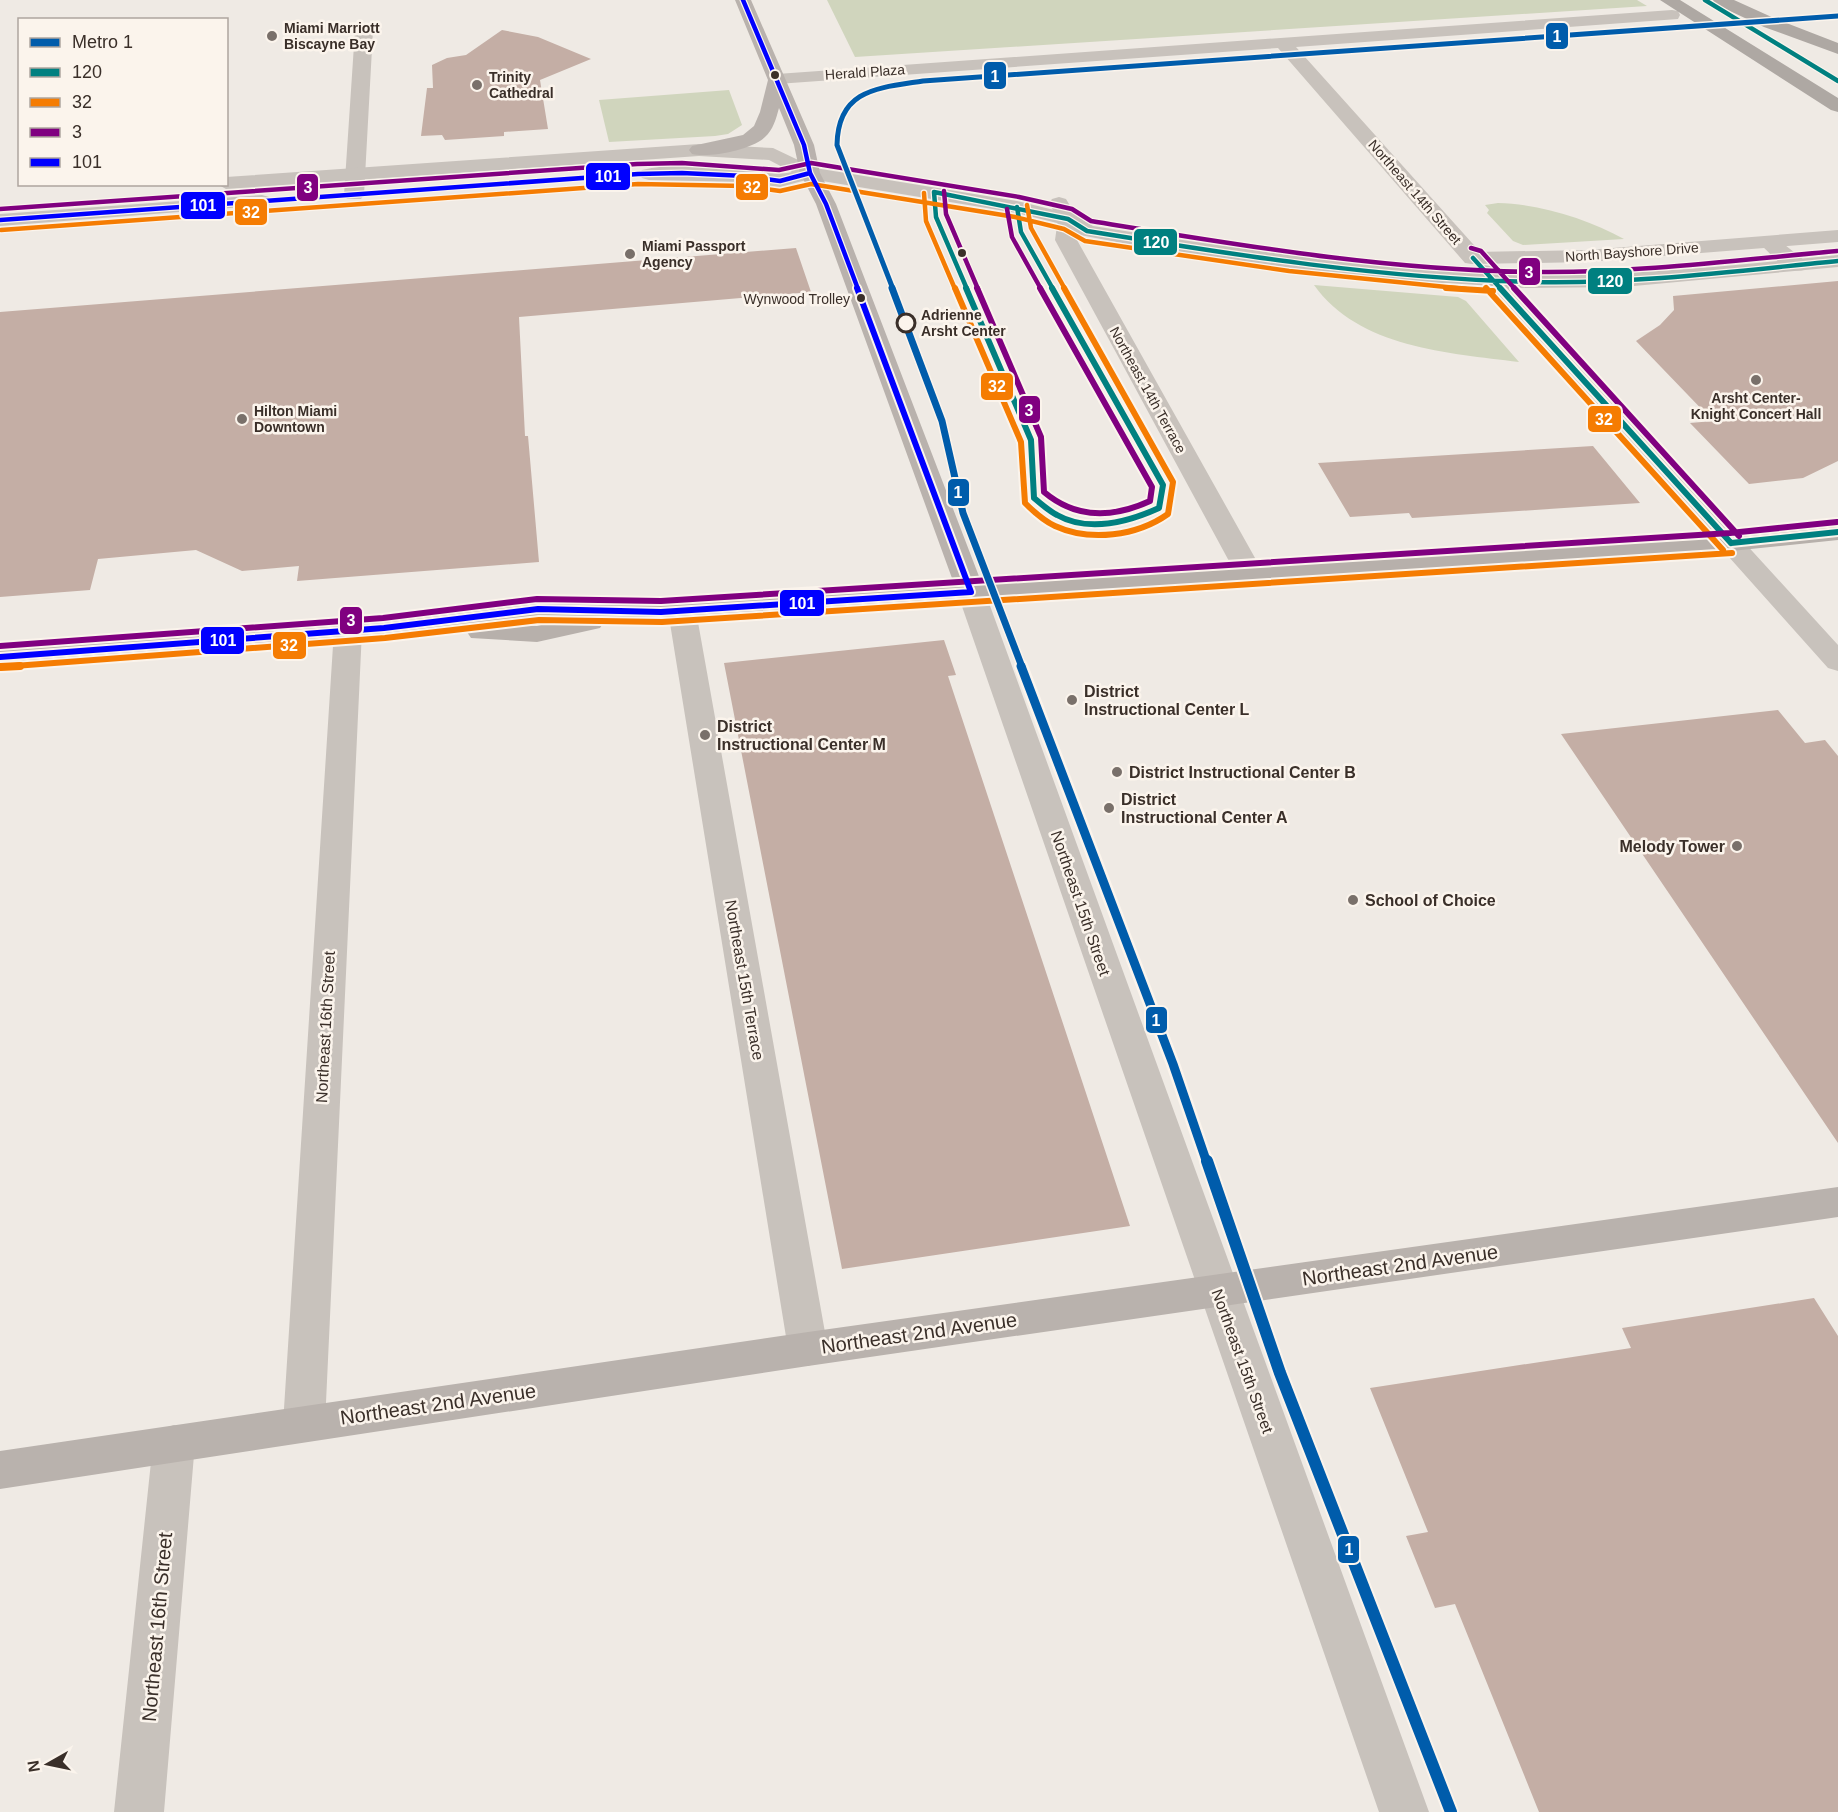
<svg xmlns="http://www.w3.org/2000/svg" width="1838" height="1812" font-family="Arial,sans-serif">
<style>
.green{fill:#d0d5bd}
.building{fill:#c4aea5}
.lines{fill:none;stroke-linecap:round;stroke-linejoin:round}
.minor{fill:#c8c2bc;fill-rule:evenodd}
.tertiary{fill:#c8c2bc;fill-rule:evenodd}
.secondary{fill:#b9b2ad;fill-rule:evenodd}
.primary{fill:#b7b0ab;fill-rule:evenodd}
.motorway{fill:#aea8a3;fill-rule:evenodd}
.bus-1-far1-casing{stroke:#fbf4ec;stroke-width:7}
.bus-1-casing{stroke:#fbf4ec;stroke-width:10}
.bus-2-far2-casing{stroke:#fbf4ec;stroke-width:7}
.bus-2-far1-casing{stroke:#fbf4ec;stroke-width:10}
.bus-2-casing{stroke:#fbf4ec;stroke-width:12}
.bus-3-far1-casing{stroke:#fbf4ec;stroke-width:7}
.bus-3-casing{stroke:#fbf4ec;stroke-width:10}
.bus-4-far1-casing{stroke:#fbf4ec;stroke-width:7}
.bus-4-casing{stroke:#fbf4ec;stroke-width:10}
.bus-1-far1{stroke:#008080;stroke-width:4.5}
.bus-1{stroke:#008080;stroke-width:6}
.bus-2-far2{stroke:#f57c02;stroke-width:4.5}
.bus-2-far1{stroke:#f57c02;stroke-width:6}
.bus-2{stroke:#f57c02;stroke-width:8}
.bus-3-far1{stroke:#800080;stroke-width:4.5}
.bus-3{stroke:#800080;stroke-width:6}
.bus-4-far1{stroke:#00f;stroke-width:4.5}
.bus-4{stroke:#00f;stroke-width:6}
.metro-1-far3-casing{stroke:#fbf4ec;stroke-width:8}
.metro-1-far2-casing{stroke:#fbf4ec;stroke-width:10}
.metro-1-far1-casing{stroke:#fbf4ec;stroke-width:14}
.metro-1-casing{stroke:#fbf4ec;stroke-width:16}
.metro-1-far3{stroke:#005cab;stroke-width:5}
.metro-1-far2{stroke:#005cab;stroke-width:7}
.metro-1-far1{stroke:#005cab;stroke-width:9}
.metro-1{stroke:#005cab;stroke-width:12}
.poi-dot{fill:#79706a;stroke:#fbf4ec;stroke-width:2}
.bus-dot{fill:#3a2f29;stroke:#fbf4ec;stroke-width:2}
.stop-dot{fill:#fbf4ec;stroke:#3a2f29;stroke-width:3}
.labels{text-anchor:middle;stroke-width:5;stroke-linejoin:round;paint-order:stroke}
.far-poi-label{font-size:14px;font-weight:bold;fill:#3a2f29;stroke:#fbf4ec;text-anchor:start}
.far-street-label{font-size:14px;fill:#3a2f29;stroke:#fbf4ec}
.bus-label{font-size:14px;fill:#3a2f29;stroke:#fbf4ec;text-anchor:end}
.far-stop-label{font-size:14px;font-weight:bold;fill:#3a2f29;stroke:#fbf4ec;text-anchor:start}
.poi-label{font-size:16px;font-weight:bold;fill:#3a2f29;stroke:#fbf4ec;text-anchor:start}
.street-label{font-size:16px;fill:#3a2f29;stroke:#fbf4ec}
.near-street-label{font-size:20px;fill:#3a2f29;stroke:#fbf4ec}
.line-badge{stroke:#fbf4ec;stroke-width:2}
.badge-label{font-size:16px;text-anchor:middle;font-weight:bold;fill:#fff}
</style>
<rect width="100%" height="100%" fill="#efeae4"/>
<path class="green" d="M827,0H1637L1647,6L855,57Z
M729,90L742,125L728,134L715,136L609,142L599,100Z
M1498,203C1540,204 1588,219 1624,239L1523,245L1513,241L1487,213L1489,210L1485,205Z
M1314,285L1458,297L1466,301L1519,362C1448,353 1359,348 1314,285Z"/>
<path class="building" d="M502,30L538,37L591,59L540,80L548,129L504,132V136L445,140L442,135L421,136L427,88H433L432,65L447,58L466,55Z
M796,248L811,292L519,317L525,436H528L539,562L297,581L299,566L242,571L196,550L98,559L90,590L0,597V312Z
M1838,281V461L1803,478L1749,484L1690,423L1713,421L1636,341L1660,325L1674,310L1673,296Z
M1593,446L1640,503L1412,518L1409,513L1350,517L1318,463Z
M944,640L956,675L948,676L1130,1226L842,1269L724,663Z
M1778,710L1805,743L1825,740L1838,756V1143L1561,734Z
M1814,1298L1838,1336V1812H1539L1455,1604L1435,1608L1406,1536L1428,1532L1370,1388L1631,1348L1622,1328Z"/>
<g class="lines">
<path class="minor" d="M1672,10L1678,11L1680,15L1678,19L1296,47L1481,253L1484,258L1481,263L1473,264L1465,263L1278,48L777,84L771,83L768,79L771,75L777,74Z
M364,25L370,26L373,30L364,195L361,199H347L344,195L355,30L358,26Z
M1059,197L1066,199L1078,219L1077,240L1264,574L1260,580L1250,582L1240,580L1236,574L1055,240L1058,219L1049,203L1052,199Z
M1769,236L1776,238L1804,260L1807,265L1804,270C1786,274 1774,257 1762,246L1758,242L1762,238Z
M682,603L692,605L696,611L828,1349L822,1361L808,1366L794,1361L788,1349L668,611L672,605Z
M348,622L358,624L362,630L325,1424L319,1437L304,1442L289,1437L283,1424L334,630L338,624Z
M174,1425L189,1430L195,1443L164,1812H114L153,1443L159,1430Z"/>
<path class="tertiary" d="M699,144L773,148L815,168L1017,201L1075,215L1093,226C1220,246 1347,266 1476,273L1474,271L1477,266C1489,264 1493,266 1500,275C1613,278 1725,266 1838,255V267L1623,287L1512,288L1838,645V671L1828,668L1488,287L1340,275L1138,246L1080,235L1061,224L1017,213L810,179L780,187L745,182L649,180L642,178L639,174L642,170C673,162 714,167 746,170C762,172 776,176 792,172L769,160L699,156L226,189L217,184H226V177Z
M262,195L269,197L272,201L269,205L0,226V214Z
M1838,230V242L1588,262L1475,264L1467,263L1464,258L1467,253L1475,252L1588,250Z
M971,584L981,586L985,592L1429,1812H1379L957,592L961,586Z"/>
<path class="secondary" d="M735,0H751L814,145L820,173L836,204L985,592L981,598L971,600L961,598L957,592L816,204L800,173L794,145L779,108C776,119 773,130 765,137C751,150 709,158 692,154L689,150L692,146L743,135L754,126L760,112L768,80Z
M1838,1187V1217L808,1366L0,1489V1451L808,1332Z"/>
<path class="primary" d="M1838,524V540L1731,551L661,620L602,619L604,622L600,628L537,642L471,638L467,632L475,625L384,636L0,666V648L384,620L538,601L661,604L1731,535ZM538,617L570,618L537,626L486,624Z"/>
<path class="motorway" d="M1660,0H1680L1838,98V112L1831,110Z
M1713,0H1734L1776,19L1838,43V54L1764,27L1715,4Z"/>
<defs>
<path id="bus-1-far1" d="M1705,0L1838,81
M934,192L1068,219L1087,231C1235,255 1384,279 1534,282C1636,284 1737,271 1838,261
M934,192L936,217L967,289
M1017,207L1021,232L1053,289
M1473,258L1501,289"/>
<path id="bus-1" d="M966,288L1031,440L1034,498C1041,504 1049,511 1057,515C1089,533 1128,522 1159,508L1163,485L1052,288
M1500,288L1731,543
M1731,543L1838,532"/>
<path id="bus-2-far2" d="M924,193L926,221L955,289
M1027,205L1031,228L1065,289
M1,230L638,184L744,186L780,191L811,184L1015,217L1064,229L1085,241L1289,271L1466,289"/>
<path id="bus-2-far1" d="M955,288L1021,442L1025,503C1034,512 1044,521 1055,526C1090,542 1137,536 1168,514L1173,482L1064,288
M1446,288L1493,291
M1486,288L1723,550
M1,667L385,638L539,620L662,622L1732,553"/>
<path id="bus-2" d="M1,667L20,666"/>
<path id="bus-3-far1" d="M944,191L946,214L978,289
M0,209L637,164L682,163L779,170L811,163L1019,197L1072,209L1091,221C1239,245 1388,271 1538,272C1638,273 1738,260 1837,251
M1007,209L1012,237L1041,289
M1471,248L1481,251L1515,289"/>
<path id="bus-3" d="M977,288L1041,437L1044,492C1076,519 1113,518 1150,501L1152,487L1040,288
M1514,288L1739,536
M0,646L383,618L537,599L661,601L1730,533L1837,522"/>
<path id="bus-4-far1" d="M743,0L804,145L810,173L826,204L858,289
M0,220L638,174L682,173L745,176L780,181L810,173"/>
<path id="bus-4" d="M0,657L384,628L538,609L661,612L971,592L857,288"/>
</defs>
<use href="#bus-1-far1" class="bus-1-far1-casing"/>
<use href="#bus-1" class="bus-1-casing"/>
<use href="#bus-2-far2" class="bus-2-far2-casing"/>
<use href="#bus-2-far1" class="bus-2-far1-casing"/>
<use href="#bus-2" class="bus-2-casing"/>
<use href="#bus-3-far1" class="bus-3-far1-casing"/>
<use href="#bus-3" class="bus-3-casing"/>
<use href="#bus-4-far1" class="bus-4-far1-casing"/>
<use href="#bus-4" class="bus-4-casing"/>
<use href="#bus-1-far1" class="bus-1-far1"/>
<use href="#bus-1" class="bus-1"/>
<use href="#bus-2-far2" class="bus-2-far2"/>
<use href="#bus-2-far1" class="bus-2-far1"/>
<use href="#bus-2" class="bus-2"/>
<use href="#bus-3-far1" class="bus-3-far1"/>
<use href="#bus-3" class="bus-3"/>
<use href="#bus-4-far1" class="bus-4-far1"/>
<use href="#bus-4" class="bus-4"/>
<defs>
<path id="metro-1-far3" d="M893,289L837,145C838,89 878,88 923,81L1838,16"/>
<path id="metro-1-far2" d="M892,288L942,421L963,513L1022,667"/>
<path id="metro-1-far1" d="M1021,666L1173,1064L1207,1163"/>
<path id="metro-1" d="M1207,1161L1280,1373L1451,1812"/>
</defs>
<use href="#metro-1-far3" class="metro-1-far3-casing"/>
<use href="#metro-1-far2" class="metro-1-far2-casing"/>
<use href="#metro-1-far1" class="metro-1-far1-casing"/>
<use href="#metro-1" class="metro-1-casing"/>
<use href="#metro-1-far3" class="metro-1-far3"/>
<use href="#metro-1-far2" class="metro-1-far2"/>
<use href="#metro-1-far1" class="metro-1-far1"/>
<use href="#metro-1" class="metro-1"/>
</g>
<g class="poi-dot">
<circle cx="272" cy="36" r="6"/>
<circle cx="477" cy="85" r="6"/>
<circle cx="630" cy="254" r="6"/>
<circle cx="1756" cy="380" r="6"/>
<circle cx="242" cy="419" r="6"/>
<circle cx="1072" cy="700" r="6"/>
<circle cx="705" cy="735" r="6"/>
<circle cx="1117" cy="772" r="6"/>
<circle cx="1109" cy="808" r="6"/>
<circle cx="1737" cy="846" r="6"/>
<circle cx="1353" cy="900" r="6"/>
</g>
<g class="bus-dot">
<circle cx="775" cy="75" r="5"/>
<circle cx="962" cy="253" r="5"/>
<circle cx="861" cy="298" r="5"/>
</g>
<circle class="stop-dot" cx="906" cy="323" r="9"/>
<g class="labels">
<g class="far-poi-label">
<text x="284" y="33">Miami Marriott<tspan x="284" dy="16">Biscayne Bay</tspan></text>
<text x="489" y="82">Trinity<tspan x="489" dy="16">Cathedral</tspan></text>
<text x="642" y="251">Miami Passport<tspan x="642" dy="16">Agency</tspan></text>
<text x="1756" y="403" text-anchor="middle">Arsht Center-<tspan x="1756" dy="16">Knight Concert Hall</tspan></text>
<text x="254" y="416">Hilton Miami<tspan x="254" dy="16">Downtown</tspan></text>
</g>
<g class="far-street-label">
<text transform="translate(865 72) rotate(-4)" y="5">Herald Plaza</text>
<text transform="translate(1415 192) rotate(49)" y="5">Northeast 14th Street</text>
<text transform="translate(1632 252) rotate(-4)" y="5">North Bayshore Drive</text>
<text transform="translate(1148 390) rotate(61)" y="5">Northeast 14th Terrace</text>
</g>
<g class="bus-label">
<text x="850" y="304">Wynwood Trolley</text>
</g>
<g class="far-stop-label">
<text x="921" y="320">Adrienne<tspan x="921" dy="16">Arsht Center</tspan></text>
</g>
<g class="poi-label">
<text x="1084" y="697">District<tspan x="1084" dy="18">Instructional Center L</tspan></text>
<text x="717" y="732">District<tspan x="717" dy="18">Instructional Center M</tspan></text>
<text x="1129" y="778">District Instructional Center B</text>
<text x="1121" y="805">District<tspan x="1121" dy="18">Instructional Center A</tspan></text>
<text x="1725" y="852" text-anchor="end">Melody Tower</text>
<text x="1365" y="906">School of Choice</text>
</g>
<g class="street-label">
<text transform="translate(1081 903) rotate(71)" y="6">Northeast 15th Street</text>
<text transform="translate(745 980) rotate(80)" y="6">Northeast 15th Terrace</text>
<text transform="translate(325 1027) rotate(-87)" y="6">Northeast 16th Street</text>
<text transform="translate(1243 1361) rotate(70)" y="6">Northeast 15th Street</text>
</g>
<g class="near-street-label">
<text transform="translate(1400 1265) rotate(-8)" y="7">Northeast 2nd Avenue</text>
<text transform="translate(919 1333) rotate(-8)" y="7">Northeast 2nd Avenue</text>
<text transform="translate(438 1404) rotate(-8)" y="7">Northeast 2nd Avenue</text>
<text transform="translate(157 1627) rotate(-85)" y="7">Northeast 16th Street</text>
</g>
</g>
<g class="line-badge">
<rect x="1545" y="22" width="24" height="28" rx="6" fill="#005cab"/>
<rect x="983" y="61" width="24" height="29" rx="6" fill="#005cab"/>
<rect x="585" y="162" width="46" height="29" rx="6" fill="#00f"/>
<rect x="735" y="173" width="34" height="28" rx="6" fill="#f57c02"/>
<rect x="296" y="173" width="23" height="29" rx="6" fill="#800080"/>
<rect x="180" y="191" width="46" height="29" rx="6" fill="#00f"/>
<rect x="234" y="198" width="34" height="28" rx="6" fill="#f57c02"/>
<rect x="1133" y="228" width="45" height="28" rx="6" fill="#008080"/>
<rect x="1518" y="257" width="23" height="29" rx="6" fill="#800080"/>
<rect x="1587" y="267" width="46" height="28" rx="6" fill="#008080"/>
<rect x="980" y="372" width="34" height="29" rx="6" fill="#f57c02"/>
<rect x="1018" y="395" width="23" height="29" rx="6" fill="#800080"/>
<rect x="1587" y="405" width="35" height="28" rx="6" fill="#f57c02"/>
<rect x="947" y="478" width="23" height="29" rx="6" fill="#005cab"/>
<rect x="779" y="589" width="46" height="28" rx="6" fill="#00f"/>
<rect x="339" y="606" width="24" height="29" rx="6" fill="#800080"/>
<rect x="200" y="626" width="45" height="29" rx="6" fill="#00f"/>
<rect x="272" y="631" width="35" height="29" rx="6" fill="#f57c02"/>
<rect x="1145" y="1006" width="23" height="28" rx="6" fill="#005cab"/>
<rect x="1337" y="1535" width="23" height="29" rx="6" fill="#005cab"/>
</g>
<g class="badge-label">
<text x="1557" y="42">1</text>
<text x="995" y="82">1</text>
<text x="608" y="182">101</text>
<text x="752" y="193">32</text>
<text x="308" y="193">3</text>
<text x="203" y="211">101</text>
<text x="251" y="218">32</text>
<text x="1156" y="248">120</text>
<text x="1529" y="278">3</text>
<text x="1610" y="287">120</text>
<text x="997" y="392">32</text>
<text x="1029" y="416">3</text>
<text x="1604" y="425">32</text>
<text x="958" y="498">1</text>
<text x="802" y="609">101</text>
<text x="351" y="626">3</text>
<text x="223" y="646">101</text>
<text x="289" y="651">32</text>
<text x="1156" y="1026">1</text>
<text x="1349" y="1555">1</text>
</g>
<rect x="18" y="18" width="210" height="168" fill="#fbf4ec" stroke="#aea59e" stroke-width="1.5"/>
<rect x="30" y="38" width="30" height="9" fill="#005cab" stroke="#aea59e" stroke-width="1.5"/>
<text x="72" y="48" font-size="18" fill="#3a2f29">Metro 1</text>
<rect x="30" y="68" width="30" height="9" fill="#008080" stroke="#aea59e" stroke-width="1.5"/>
<text x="72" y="78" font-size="18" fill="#3a2f29">120</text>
<rect x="30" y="98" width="30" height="9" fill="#f57c02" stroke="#aea59e" stroke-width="1.5"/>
<text x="72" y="108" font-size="18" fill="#3a2f29">32</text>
<rect x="30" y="128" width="30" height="9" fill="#800080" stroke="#aea59e" stroke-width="1.5"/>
<text x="72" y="138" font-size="18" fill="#3a2f29">3</text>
<rect x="30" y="158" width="30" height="9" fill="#0000ff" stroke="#aea59e" stroke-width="1.5"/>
<text x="72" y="168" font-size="18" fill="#3a2f29">101</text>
<g transform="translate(48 1764) rotate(261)" stroke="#fbf4ec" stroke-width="4.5" paint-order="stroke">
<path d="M0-4.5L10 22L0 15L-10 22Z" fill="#3a2f29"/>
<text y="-9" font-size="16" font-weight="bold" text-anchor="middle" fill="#3a2f29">N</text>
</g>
</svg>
